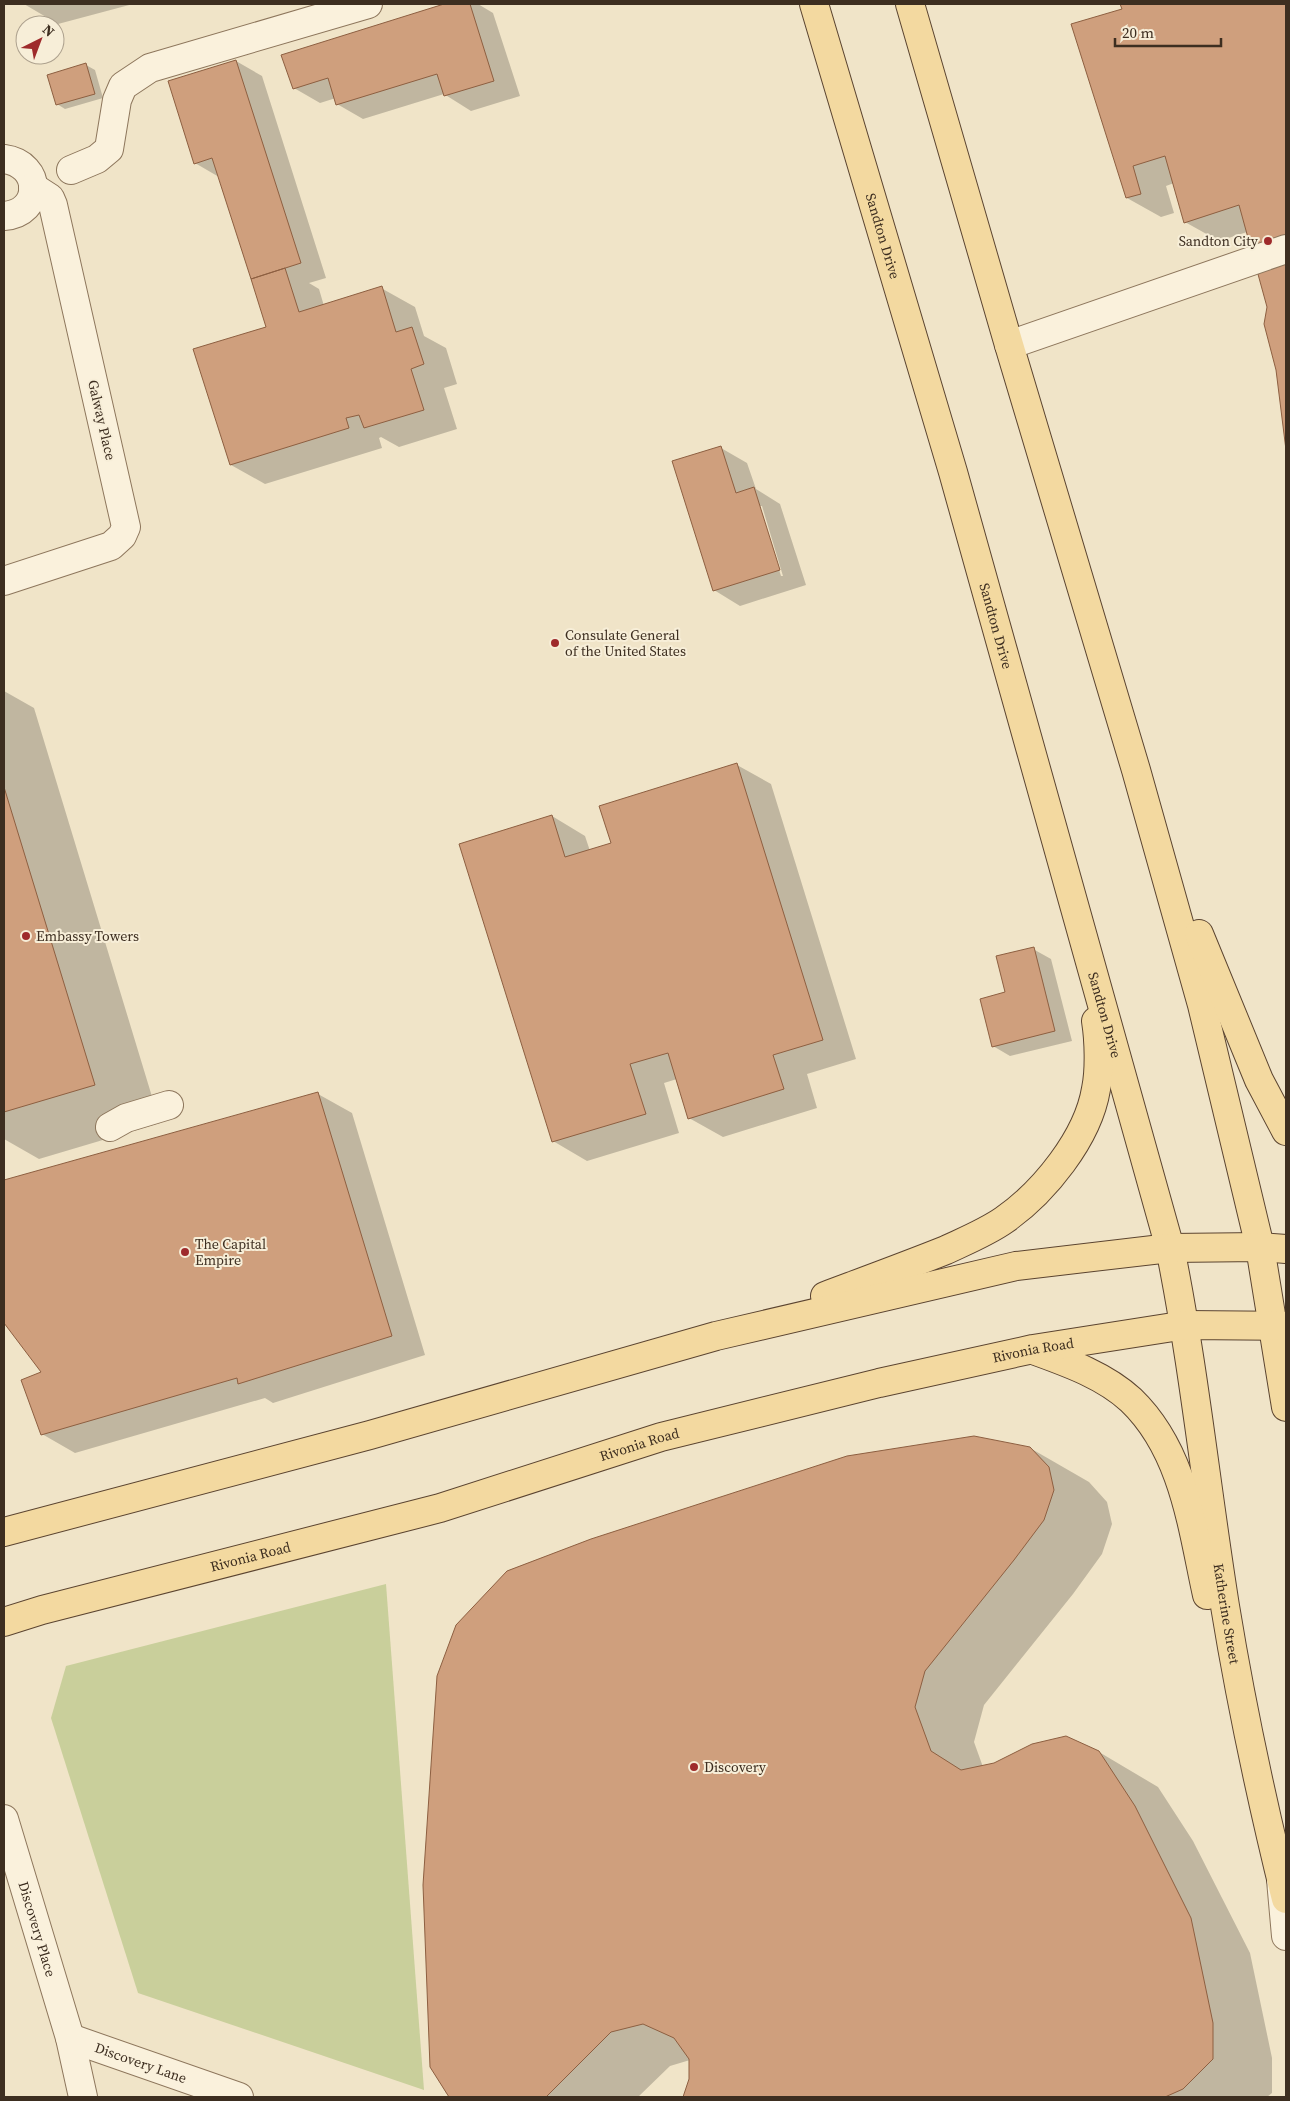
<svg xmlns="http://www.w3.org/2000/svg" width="1290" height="2101" font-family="'Source Serif 4',serif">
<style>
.green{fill:#c9cf9b}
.shadow{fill:#0003;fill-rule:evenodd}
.building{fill:#cf9f7d;stroke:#8d5f41}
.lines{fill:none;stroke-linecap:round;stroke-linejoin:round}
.minor-casing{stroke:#8d765c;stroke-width:30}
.major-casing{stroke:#5b4430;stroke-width:30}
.minor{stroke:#faf1dc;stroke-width:28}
.major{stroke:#f3d9a0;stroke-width:28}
.poi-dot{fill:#9e2a2b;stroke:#f7eed8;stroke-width:2}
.labels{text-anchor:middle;stroke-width:4;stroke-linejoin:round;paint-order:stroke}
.street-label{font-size:14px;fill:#3d2e20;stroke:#f7eed8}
.poi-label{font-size:14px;fill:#3d2e20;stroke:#f7eed8;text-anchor:start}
</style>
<rect width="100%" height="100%" fill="#f0e4c8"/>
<path class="green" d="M386,1584L424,2090L138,1993L51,1718L66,1666Z"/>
<path class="shadow" d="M24,4H133L58,24Z
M448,4H478L493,13L520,96L471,111L444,94L363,119L337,104L336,98L320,103L294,88L283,56Z
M1122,4H1286V441L1268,307L1247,232L1219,241L1185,222L1174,183L1166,186L1174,213L1161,217L1127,198L1123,9Z
M236,61L262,76L326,278L309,283L319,289L324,306L381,288L415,307L424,336L446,348L457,384L444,388L457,429L399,447L381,437L379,438L382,448L265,484L231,465L267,327L219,177L195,163Z
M86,65L95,70L103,98L65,109L57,104Z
M721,448L747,463L756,489L780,504L806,585L740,606L714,590ZM759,506H762L783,576H781Z
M4,691L34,708L160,1123L39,1159L4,1139Z
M737,765L771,784L856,1059L807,1074L817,1108L723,1137L689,1118L677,1079L664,1083L679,1133L587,1161L553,1141L552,816L585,836L590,851L612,844Z
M1033,949L1051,959L1072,1041L1010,1056L993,1046L1007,993Z
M318,1094L352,1113L425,1355L273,1403L265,1398L75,1453L42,1434L43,1373L4,1321V1182Z
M1030,1448L1089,1482L1107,1502L1112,1524L1102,1554L1073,1594L984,1705L974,1742L983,1767L1099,1752L1158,1787L1193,1841L1250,1953L1272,2058V2093L1267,2097H683L690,2079V2060L670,2066L638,2097H450L446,2093L431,2067Z"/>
<path class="building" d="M444,4H470L494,81L444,96L437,74L336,105L328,78L293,89L281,55Z
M1120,4H1286V450L1276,370L1264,324L1267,307L1239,205L1184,223L1165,156L1133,166L1141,194L1126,198L1071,24L1122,9Z
M236,60L301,263L251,279L212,158L194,164L168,81Z
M86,63L95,94L56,105L47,75Z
M285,268L299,312L382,286L396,332L412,327L424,364L411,369L424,410L364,428L359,415L346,418L349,428L230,465L193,349L266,327L251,279Z
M721,446L736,493L754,487L780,570L713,591L672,461Z
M737,763L823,1040L773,1055L784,1089L688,1119L668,1053L630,1064L646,1114L552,1142L459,844L552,815L565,857L611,843L599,806Z
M4,787L95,1085L4,1112Z
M1034,947L1055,1031L992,1047L980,999L1005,992L996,956Z
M318,1092L392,1336L238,1384L237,1378L41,1435L21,1380L41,1372L4,1323V1180Z
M974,1436L1030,1447L1049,1467L1054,1490L1044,1520L1014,1560L925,1671L915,1707L931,1751L961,1770L994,1763L1032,1744L1066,1736L1099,1751L1135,1806L1191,1918L1213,2023V2059L1183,2089L1165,2097H683L689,2079V2059L674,2038L643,2024L611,2032L546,2097H449L430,2067L423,1885L437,1676L456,1625L507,1571L591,1539L847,1456Z"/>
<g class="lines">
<defs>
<g id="minor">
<path d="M4,159C43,164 43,213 4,216"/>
<path d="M71,170L97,159L109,149L117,100L123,86L150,68L368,4"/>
<path d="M1009,345L1286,249"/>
<path d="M4,581L111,546L122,536L126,527L53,205L50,198L33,187"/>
<path d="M110,1127L126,1118L169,1105"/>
<path id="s1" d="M4,1819L70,2038L83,2097"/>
<path d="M1281,1880L1286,1936"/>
<path id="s2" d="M70,2038L239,2097"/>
</g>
<g id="major">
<path id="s3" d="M814,4L953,472L1170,1248C1194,1367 1206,1487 1225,1606C1241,1704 1262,1802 1286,1899"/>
<path d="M910,4L1009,345L1136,770L1202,1005L1260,1247L1286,1407"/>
<path d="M1199,934L1259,1080L1286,1131"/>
<path d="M825,1296C865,1281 906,1266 946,1250C965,1241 987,1232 1004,1220C1044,1192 1088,1138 1096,1089C1100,1070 1099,1040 1096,1021"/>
<path d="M1033,1350C1066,1362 1104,1375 1131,1400C1184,1451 1192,1527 1207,1595"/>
<path d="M4,1532L370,1435L716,1336L1016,1266L1170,1248L1260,1247L1286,1249"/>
<path id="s4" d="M4,1622L42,1610L440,1508L661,1437L879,1383L1033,1349L1186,1325L1286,1326"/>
</g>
</defs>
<use href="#minor" class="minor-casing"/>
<use href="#major" class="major-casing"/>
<use href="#minor" class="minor"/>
<use href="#major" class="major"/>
</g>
<g class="poi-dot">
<circle cx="1268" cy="241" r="5"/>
<circle cx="555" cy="643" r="5"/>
<circle cx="26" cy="936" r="5"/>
<circle cx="185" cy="1252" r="5"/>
<circle cx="694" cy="1767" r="5"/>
</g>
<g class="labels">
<g class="street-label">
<text dy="5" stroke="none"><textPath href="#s3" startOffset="242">Sandton Drive</textPath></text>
<text transform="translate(102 420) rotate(77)" y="5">Galway Place</text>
<text dy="5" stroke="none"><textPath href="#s3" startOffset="648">Sandton Drive</textPath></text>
<text dy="5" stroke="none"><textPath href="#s3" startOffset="1052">Sandton Drive</textPath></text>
<text dy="5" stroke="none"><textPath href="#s4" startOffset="1065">Rivonia Road</textPath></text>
<text dy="5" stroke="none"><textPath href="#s4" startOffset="660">Rivonia Road</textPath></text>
<text dy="5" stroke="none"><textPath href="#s4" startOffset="255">Rivonia Road</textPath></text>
<text dy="5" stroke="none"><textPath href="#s3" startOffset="1664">Katherine Street</textPath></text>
<text dy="5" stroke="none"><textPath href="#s1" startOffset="115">Discovery Place</textPath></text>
<text dy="5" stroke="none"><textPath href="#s2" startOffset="75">Discovery Lane</textPath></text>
</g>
<g class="poi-label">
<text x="1258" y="246" text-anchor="end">Sandton City</text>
<text x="565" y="640">Consulate General<tspan x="565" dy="16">of the United States</tspan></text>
<text x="36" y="941">Embassy Towers</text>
<text x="195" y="1249">The Capital<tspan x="195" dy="16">Empire</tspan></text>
<text x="704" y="1772">Discovery</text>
</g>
</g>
<rect width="1290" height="2101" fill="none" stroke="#3d2e20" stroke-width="10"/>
<g transform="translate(40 40) rotate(42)"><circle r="24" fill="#f7eed8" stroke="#ada18e"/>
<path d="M0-4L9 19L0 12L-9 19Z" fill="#9e2a2b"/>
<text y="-8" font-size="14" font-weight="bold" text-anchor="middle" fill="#3d2e20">N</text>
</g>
<path d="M1115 38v8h106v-8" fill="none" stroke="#3d2e20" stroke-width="2.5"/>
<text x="1122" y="38" font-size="15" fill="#3d2e20" stroke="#f7eed8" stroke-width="4" paint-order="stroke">20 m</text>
</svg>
